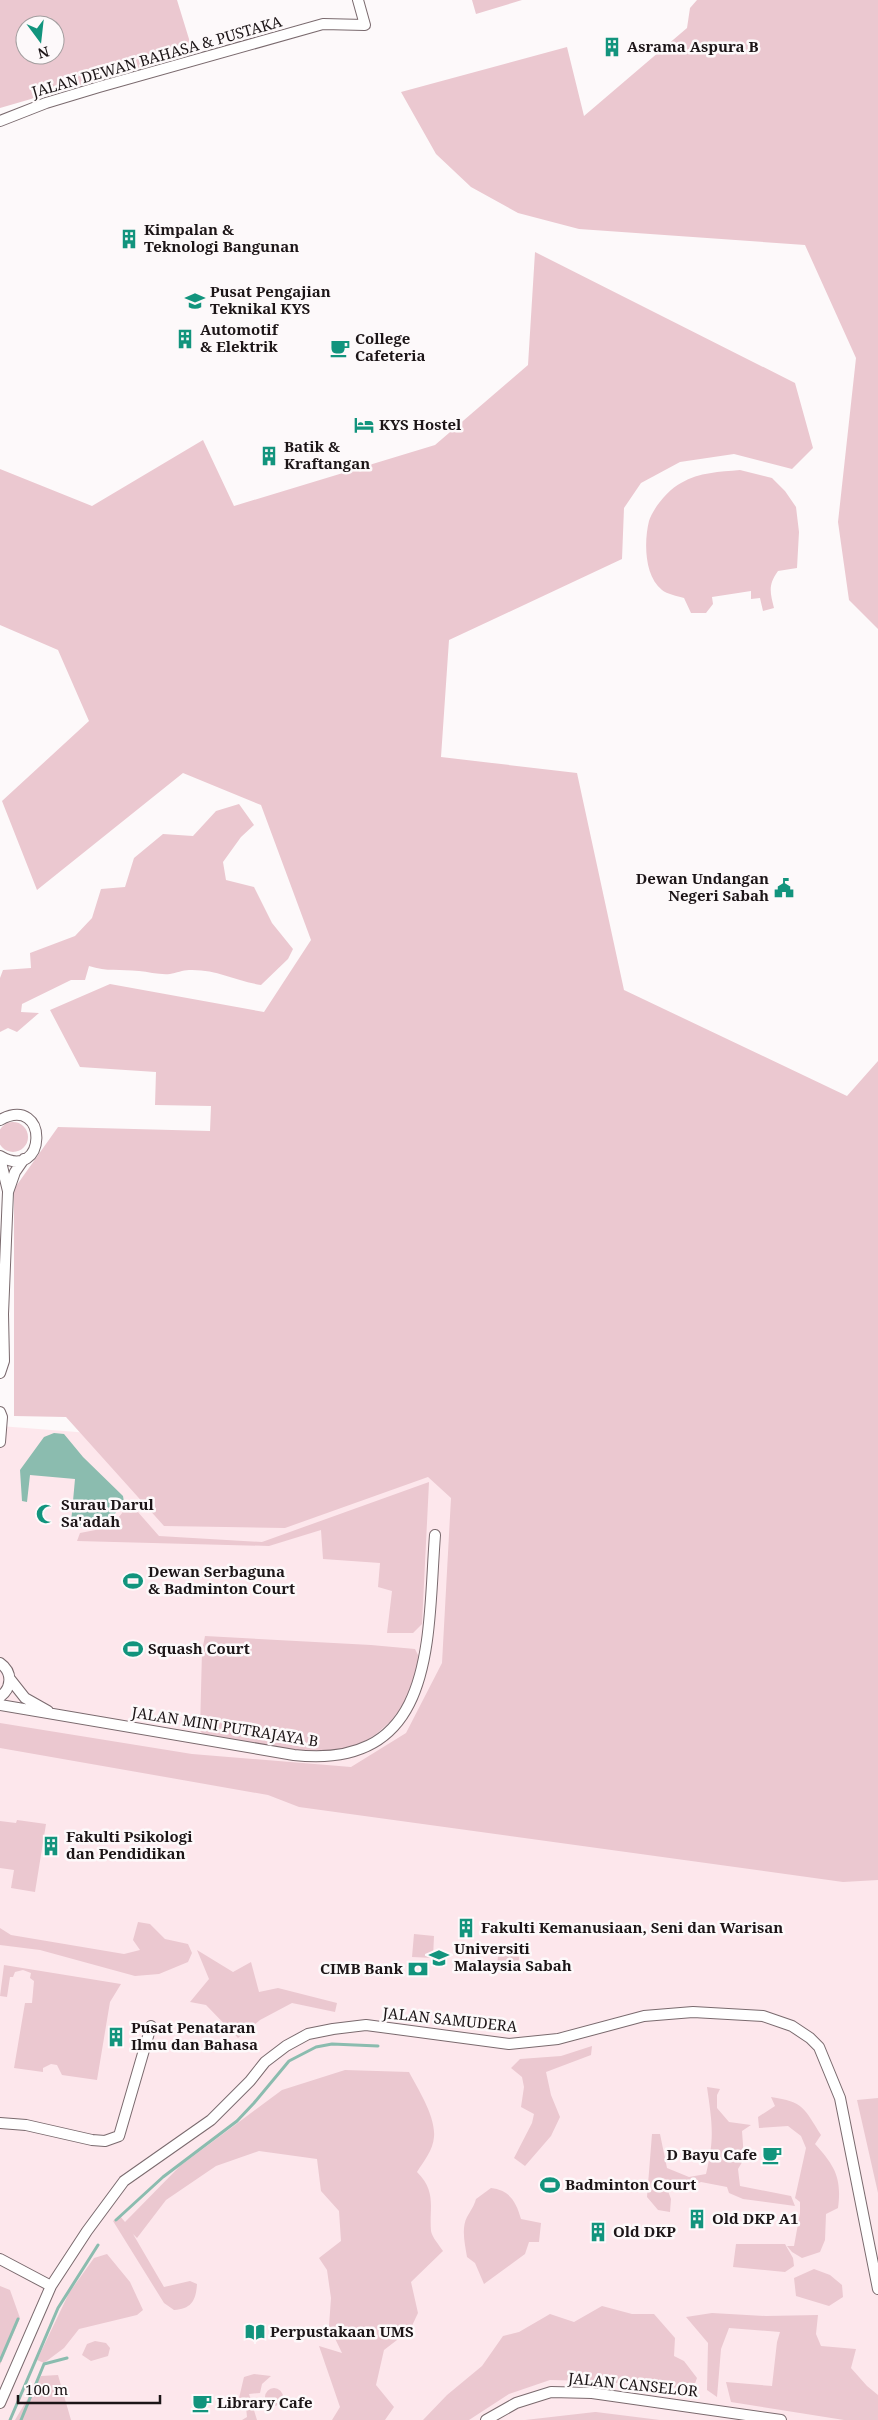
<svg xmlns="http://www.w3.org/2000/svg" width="878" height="2420" font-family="'Noto Serif',serif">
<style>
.built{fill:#fde7ec}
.green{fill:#ebc8d0;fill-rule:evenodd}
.water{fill:#8bbcaf}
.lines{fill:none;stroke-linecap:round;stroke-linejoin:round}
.stream{stroke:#8bbcaf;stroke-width:3}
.street-casing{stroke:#7a6a6e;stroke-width:12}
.street{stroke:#fff;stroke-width:10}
.labels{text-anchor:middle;stroke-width:5;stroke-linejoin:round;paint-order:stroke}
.poi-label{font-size:15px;font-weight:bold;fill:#1c1517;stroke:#fdf9fa;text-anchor:start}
.street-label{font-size:15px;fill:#1c1517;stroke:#fdf9fa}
</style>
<rect width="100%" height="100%" fill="#fdf9fa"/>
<path class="built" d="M0,1426L878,1495V2420H0Z"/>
<path class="green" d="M0,0H177L193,52L0,108ZM25,25H55V55H25Z
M472,0H522L476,14Z
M697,0H878V629L849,600L838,522L856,358L805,245L579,229L518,213L471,187L436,154L401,92L567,47L584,116L687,28L690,8Z
M535,252L795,383L813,448L792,469L734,454L680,462L641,483L624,508L622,559L449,640L441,757L577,773L624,990L847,1096L878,1061V1880L843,1882L299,1807L268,1795L0,1748V1723L192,1754L351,1767L406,1733L442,1663L451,1498L428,1477L285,1528L164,1526L66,1417L14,1416V1189L58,1127L210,1131L211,1106L155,1105L156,1072L80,1067L50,1010L110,984L264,1012L311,940L261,805L183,773L37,890L2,801L89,721L58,650L0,625V469L92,506L203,440L234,506L435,445L528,365Z
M740,470L772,478L785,491L796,507L799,532L797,568L778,571C768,585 770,592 774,608L763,611L760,598L751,599V591L712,597L713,604L706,613H691L684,598C677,596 667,594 662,590C644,576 644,541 649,521C653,508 669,489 681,483C700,472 719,472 740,470Z
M239,804L254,825L241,837L223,862L226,880L254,887L272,923L293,949L288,959L261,985C235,981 217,969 189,970C183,970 176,973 170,974C160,975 149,972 139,971C120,969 107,972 89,966L85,980H71L22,1004L21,1012L39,1013L17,1032L8,1028L0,1032V978L3,970L31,968L30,953L75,936L92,918L101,889L125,887L134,858L163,834L193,836L216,811Z
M-2 1137a15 15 0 1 1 30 0a15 15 0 1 1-30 0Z
M429,1482L422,1624L413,1633H387L392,1591L378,1587L380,1563L323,1559L321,1530L269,1546L77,1541L80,1533L111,1527L130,1503L159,1536L262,1542Z
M205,1636L371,1645L415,1649L420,1659L405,1702L391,1721L375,1735L348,1751L316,1755L206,1737L200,1731L202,1651Z
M17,1820L46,1824L35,1892L11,1888L14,1870L0,1868V1821L16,1823Z
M138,1922L150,1924L165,1939L188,1944L192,1953L188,1962L159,1974L135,1976L40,1950L0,1945V1928L11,1935L124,1954L140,1950L133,1940Z
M414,1934L434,1936L433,1958L412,1957Z
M499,1945L520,1947L518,1969L497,1967Z
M197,1950L233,1972L251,1962L259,1992L278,1988L337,2003L335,2012L292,2003L260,2020L238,2038L206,2005L190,2002L209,1979Z
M4,1965L121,1984L110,2002L97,2080L62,2075L57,2065L51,2064L43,2068V2072L14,2068L25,2003H32L34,1981L30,1978L31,1973L23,1970L15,1972L13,1977H10L7,1997L0,1996Z
M592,2046L591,2055L546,2072L551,2095L560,2117L551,2136L525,2166L514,2158L532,2123L534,2114L521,2107L524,2087L522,2077L511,2068L520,2059L561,2056Z
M345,2070L409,2072C418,2089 436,2117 434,2137C433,2150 424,2161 417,2172C437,2192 429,2207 431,2231C432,2237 439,2245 443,2251L411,2282L418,2313L410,2330L384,2350L376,2385L394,2407L385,2420H332L340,2407L319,2346L342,2353L329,2326L331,2298L327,2270L319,2258L341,2241L339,2211L321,2191L317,2159L259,2151L216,2166L166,2200L137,2238L133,2234L164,2287L190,2281L197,2284C196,2301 191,2309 174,2310L164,2303L113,2221L120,2216L125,2222L180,2166L282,2090Z
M707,2087L720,2089L717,2095V2108L729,2122L751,2125L742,2131L744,2159L738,2169L740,2186L791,2196L795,2206L743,2199L729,2193L727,2187L701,2182L686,2189L663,2178L671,2199L670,2212L658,2210L647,2197L652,2134H660L667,2168L689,2177L706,2174C715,2137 712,2123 707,2087Z
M771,2097C804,2102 804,2108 821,2135L815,2144C835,2166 842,2178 838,2208L826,2214L825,2240L820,2252L802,2258L792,2252L787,2246H794L800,2213V2202L795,2198L806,2148L801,2136L788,2126L759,2128L758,2117L775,2106Z
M878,2098V2193L857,2100Z
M491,2188C509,2190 516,2201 521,2219L541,2223L539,2242H529L525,2254L484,2284L475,2263L467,2257C465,2244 461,2229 467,2217C471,2210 474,2206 476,2199Z
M736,2244H785L793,2258L794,2266L785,2272L733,2267Z
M107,2254L130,2282L143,2310L137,2315L79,2329L64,2348L44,2363L37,2360L69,2293L94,2258Z
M814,2269L830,2275L842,2285L843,2297L829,2306L796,2296L794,2278Z
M0,2286L10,2290L20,2318L0,2365Z
M602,2306L632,2314H654L675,2338L674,2356L684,2361L697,2378L693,2389L591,2381L550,2380L509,2394L469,2420H423L447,2395L482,2366L503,2336L519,2332L550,2314L574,2322Z
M712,2313L766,2316L818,2315L816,2334L821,2346L856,2349L851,2368L867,2386L878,2395V2420H844L731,2402L726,2382L772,2386L777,2342L780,2332L729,2328L721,2349L717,2397L707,2390L708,2343L686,2317Z
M95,2341L106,2343L110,2348L108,2356L91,2361L82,2355L87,2344Z
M254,2374L271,2376L262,2384L260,2393L249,2394L257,2420H242L247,2417L246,2407L239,2398L244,2377Z
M58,2375L71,2420H15L41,2376Z
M265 2397a9 9 0 1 1 18 0a9 9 0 1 1-18 0Z
M596,2412L660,2420H525L595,2412Z"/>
<path class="water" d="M54,1433L64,1434L83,1457L123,1496L124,1502L107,1524L76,1528L71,1523L75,1479L30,1475L27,1502L22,1501L20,1470L44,1437Z"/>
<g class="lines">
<path class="stream" d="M116,2220L163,2177L237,2121L254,2103L289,2061L316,2047L332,2044L378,2046
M0,2361L18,2319
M10,2420L58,2308L98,2245
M21,2420L44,2364L67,2358"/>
<defs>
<path id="street" d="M0,121L46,103L99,87L323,24L365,25L358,0
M0,1120C50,1093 47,1184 0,1156
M0,1158L8,1191
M0,1373L4,1361L3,1314L8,1192L15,1172L24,1159
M0,1412L2,1417L0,1442
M0,1663C13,1672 12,1688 0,1697
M10,1679L25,1698L48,1711
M0,1705L294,1755C438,1771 427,1637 435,1535
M0,2123L26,2125L92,2140L105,2141L119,2136L151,2026
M0,2259L51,2286
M0,2403L51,2286L87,2231L124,2181L211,2120L250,2081L265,2062L286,2046L308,2034L333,2029L366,2025L509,2044L558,2039L644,2016L693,2012L763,2016L792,2026L810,2038L819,2047L840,2098L878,2289
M486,2420L516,2403L551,2392L592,2393L781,2420"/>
</defs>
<use href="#street" class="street-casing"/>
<use href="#street" class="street"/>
</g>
<defs>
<symbol id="building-bare" viewBox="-9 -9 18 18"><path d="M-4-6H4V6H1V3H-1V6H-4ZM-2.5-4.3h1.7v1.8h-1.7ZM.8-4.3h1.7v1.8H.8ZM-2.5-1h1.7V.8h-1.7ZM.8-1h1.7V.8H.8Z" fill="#12947d" stroke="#fdf9fa" stroke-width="2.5" paint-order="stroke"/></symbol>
<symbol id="university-bare" viewBox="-9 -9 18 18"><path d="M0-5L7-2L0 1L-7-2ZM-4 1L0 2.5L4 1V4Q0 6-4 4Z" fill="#12947d" stroke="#fdf9fa" stroke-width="2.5" paint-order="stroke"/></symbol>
<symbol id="cafe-bare" viewBox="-9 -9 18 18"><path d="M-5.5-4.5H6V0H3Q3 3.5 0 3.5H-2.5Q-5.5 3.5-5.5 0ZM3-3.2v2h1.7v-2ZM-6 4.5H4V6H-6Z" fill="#12947d" stroke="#fdf9fa" stroke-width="2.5" paint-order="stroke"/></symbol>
<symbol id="hotel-bare" viewBox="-9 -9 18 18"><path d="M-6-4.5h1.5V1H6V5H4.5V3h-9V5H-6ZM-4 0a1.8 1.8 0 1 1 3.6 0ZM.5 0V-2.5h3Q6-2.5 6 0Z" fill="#12947d" stroke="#fdf9fa" stroke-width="2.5" paint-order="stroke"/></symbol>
<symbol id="civic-bare" viewBox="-9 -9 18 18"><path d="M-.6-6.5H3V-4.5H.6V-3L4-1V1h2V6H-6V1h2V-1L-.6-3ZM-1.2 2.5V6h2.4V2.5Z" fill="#12947d" stroke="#fdf9fa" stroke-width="2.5" paint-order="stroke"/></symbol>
<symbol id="mosque-bare" viewBox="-9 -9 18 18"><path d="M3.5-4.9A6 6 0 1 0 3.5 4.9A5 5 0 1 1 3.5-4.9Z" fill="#12947d" stroke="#fdf9fa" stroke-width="2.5" paint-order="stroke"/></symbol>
<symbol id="stadium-bare" viewBox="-9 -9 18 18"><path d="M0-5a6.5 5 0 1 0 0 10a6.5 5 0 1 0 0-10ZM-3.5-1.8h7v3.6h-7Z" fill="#12947d" stroke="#fdf9fa" stroke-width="2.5" paint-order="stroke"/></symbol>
<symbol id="bank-bare" viewBox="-9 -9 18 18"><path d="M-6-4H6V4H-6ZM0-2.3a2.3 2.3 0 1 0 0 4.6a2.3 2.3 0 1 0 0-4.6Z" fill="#12947d" stroke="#fdf9fa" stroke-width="2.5" paint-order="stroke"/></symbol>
<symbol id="library-bare" viewBox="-9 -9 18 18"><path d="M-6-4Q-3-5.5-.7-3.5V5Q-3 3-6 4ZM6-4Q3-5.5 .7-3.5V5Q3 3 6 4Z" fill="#12947d" stroke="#fdf9fa" stroke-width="2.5" paint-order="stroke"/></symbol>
</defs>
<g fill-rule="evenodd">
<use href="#building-bare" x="598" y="33" width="28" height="28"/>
<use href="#building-bare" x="115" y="225" width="28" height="28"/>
<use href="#university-bare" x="181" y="287" width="28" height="28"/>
<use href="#building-bare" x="171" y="325" width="28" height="28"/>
<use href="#cafe-bare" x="326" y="334" width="28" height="28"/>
<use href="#hotel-bare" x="350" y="411" width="28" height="28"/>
<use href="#building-bare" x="255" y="442" width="28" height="28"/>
<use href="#civic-bare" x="770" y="874" width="28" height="28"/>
<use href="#mosque-bare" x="32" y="1500" width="28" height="28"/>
<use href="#stadium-bare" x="119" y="1567" width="28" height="28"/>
<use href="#stadium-bare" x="119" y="1635" width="28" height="28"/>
<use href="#building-bare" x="37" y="1832" width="28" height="28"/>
<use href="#building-bare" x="452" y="1914" width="28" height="28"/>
<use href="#university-bare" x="425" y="1944" width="28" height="28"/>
<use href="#bank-bare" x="404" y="1955" width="28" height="28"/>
<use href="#building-bare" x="102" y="2023" width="28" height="28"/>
<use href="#cafe-bare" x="758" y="2141" width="28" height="28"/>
<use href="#stadium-bare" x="536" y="2171" width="28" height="28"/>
<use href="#building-bare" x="683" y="2205" width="28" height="28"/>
<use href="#building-bare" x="584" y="2218" width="28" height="28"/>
<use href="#library-bare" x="241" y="2318" width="28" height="28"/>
<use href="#cafe-bare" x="188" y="2389" width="28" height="28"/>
</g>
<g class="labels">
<g class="poi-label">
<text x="627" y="52">Asrama Aspura B</text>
<text x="144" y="235">Kimpalan &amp;<tspan x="144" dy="17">Teknologi Bangunan</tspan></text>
<text x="210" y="297">Pusat Pengajian<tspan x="210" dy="17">Teknikal KYS</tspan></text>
<text x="200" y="335">Automotif<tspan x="200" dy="17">&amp; Elektrik</tspan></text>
<text x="355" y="344">College<tspan x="355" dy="17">Cafeteria</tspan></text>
<text x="379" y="430">KYS Hostel</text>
<text x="284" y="452">Batik &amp;<tspan x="284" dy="17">Kraftangan</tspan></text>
<text x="769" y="884" text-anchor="end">Dewan Undangan<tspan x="769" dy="17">Negeri Sabah</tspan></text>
<text x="61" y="1510">Surau Darul<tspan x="61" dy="17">Sa'adah</tspan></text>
<text x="148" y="1577">Dewan Serbaguna<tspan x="148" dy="17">&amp; Badminton Court</tspan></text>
<text x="148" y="1654">Squash Court</text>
<text x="66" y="1842">Fakulti Psikologi<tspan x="66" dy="17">dan Pendidikan</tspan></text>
<text x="481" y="1933">Fakulti Kemanusiaan, Seni dan Warisan</text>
<text x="454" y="1954">Universiti<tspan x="454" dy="17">Malaysia Sabah</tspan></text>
<text x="403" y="1974" text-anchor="end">CIMB Bank</text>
<text x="131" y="2033">Pusat Penataran<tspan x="131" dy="17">Ilmu dan Bahasa</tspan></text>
<text x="757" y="2160" text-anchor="end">D Bayu Cafe</text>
<text x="565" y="2190">Badminton Court</text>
<text x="712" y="2224">Old DKP A1</text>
<text x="613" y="2237">Old DKP</text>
<text x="270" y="2337">Perpustakaan UMS</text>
<text x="217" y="2408">Library Cafe</text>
</g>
<g class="street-label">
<text transform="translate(157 57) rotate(-16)" y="5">JALAN DEWAN BAHASA &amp; PUSTAKA</text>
<text transform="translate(225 1727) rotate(9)" y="5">JALAN MINI PUTRAJAYA B</text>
<text transform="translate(450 2020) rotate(6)" y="5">JALAN SAMUDERA</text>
<text transform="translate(633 2385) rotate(6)" y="5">JALAN CANSELOR</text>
</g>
</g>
<g transform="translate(40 40) rotate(165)"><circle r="24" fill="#fdf9fa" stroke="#a39e9f"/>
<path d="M0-4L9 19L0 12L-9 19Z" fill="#12947d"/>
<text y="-8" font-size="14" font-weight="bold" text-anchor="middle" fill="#1c1517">N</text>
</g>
<path d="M18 2395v8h142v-8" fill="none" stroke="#1c1517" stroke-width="2.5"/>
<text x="25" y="2395" font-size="15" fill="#1c1517" stroke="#fdf9fa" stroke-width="4" paint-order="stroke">100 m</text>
</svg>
